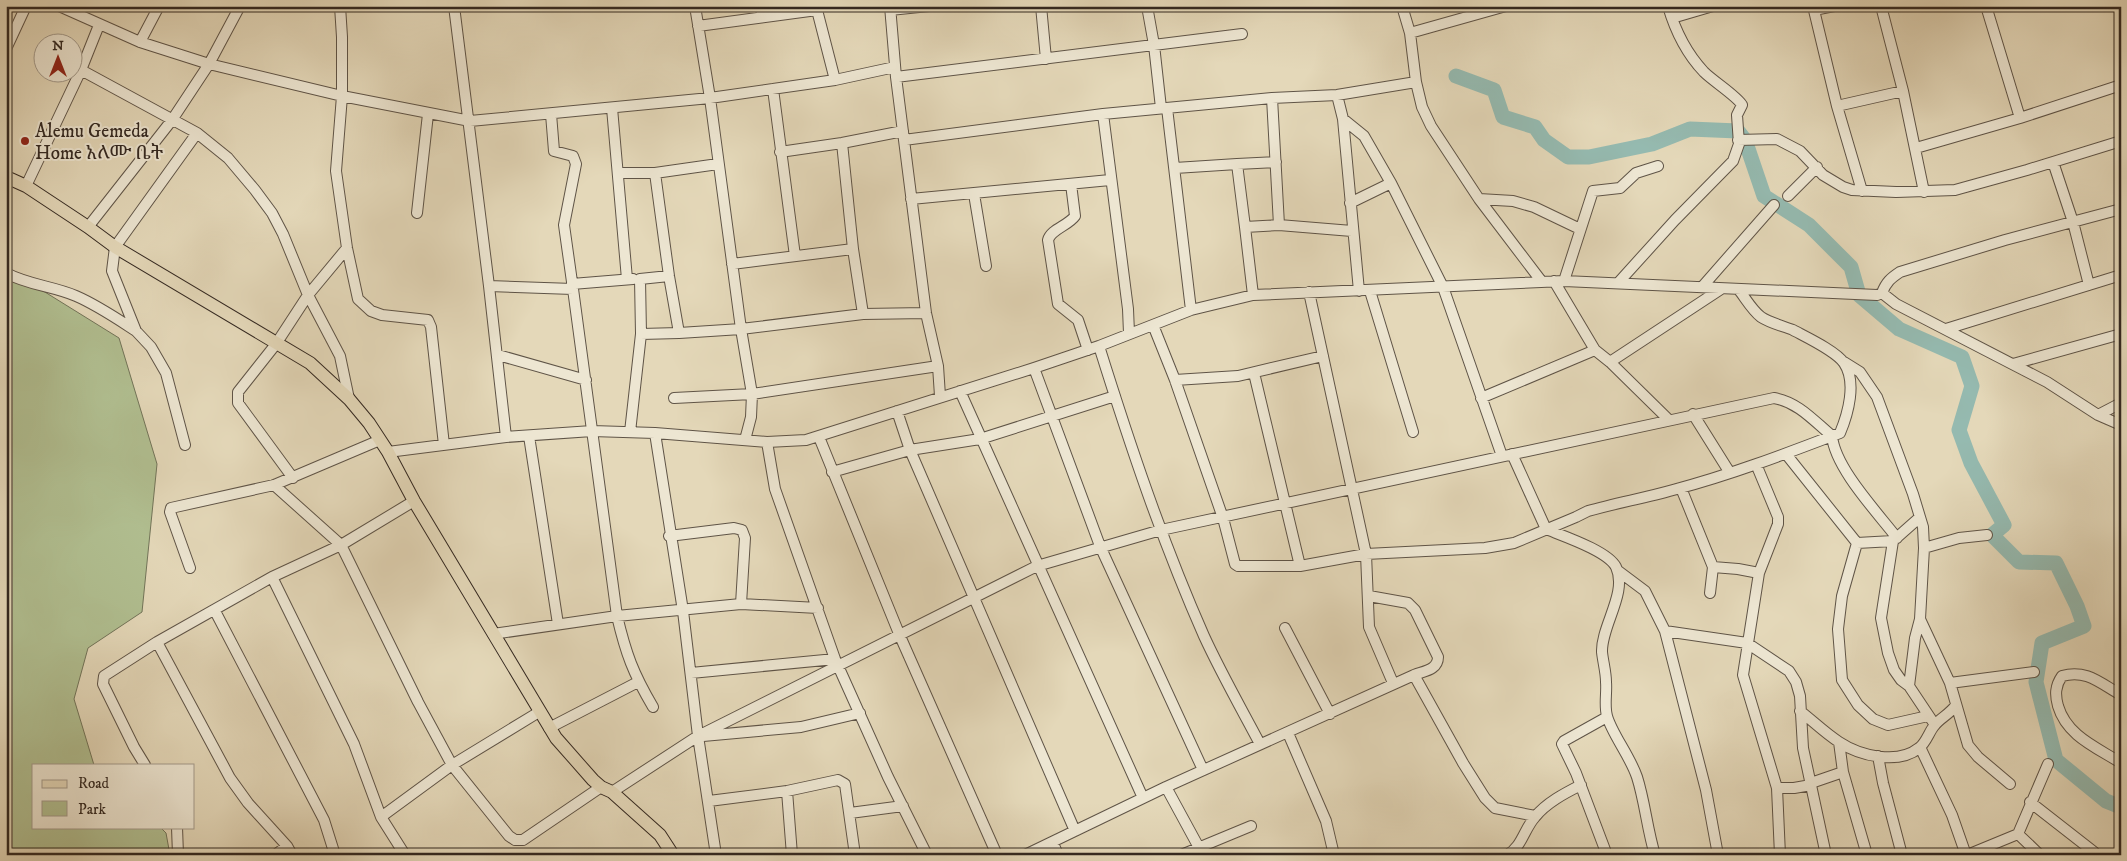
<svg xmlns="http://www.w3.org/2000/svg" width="2127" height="861" font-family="'IM FELL DW Pica','Noto Serif Ethiopic',serif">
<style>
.green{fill:#b1bf91;stroke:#727459}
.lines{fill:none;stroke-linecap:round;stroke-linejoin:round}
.river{stroke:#95bab0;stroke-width:15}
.minor-casing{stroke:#5f5447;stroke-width:12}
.major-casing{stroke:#332821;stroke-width:14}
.minor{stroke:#ede6d2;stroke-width:10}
.major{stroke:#e4d8b9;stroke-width:12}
.poi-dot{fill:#8f2418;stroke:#ede6d2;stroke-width:2}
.labels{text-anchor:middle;stroke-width:4;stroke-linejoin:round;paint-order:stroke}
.poi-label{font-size:19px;fill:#332821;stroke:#ede6d2;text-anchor:start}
</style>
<rect width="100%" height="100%" fill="#e4d8b9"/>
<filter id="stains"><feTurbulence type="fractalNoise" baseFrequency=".004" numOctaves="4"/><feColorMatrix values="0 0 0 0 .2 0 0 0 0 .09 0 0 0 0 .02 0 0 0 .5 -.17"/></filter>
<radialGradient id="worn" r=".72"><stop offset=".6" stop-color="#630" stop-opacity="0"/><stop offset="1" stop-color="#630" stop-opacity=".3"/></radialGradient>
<path class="green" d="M6,276L32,284L119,338L157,464L142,612L88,648L74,699L94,765H34V827H160L166,833L170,855H6Z"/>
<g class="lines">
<path class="river" d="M1456,76L1494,90L1503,117L1535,127L1544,140L1568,157H1589L1652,144L1690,129L1738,131L1745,140L1764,196L1809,225L1851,267L1859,295L1899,329L1962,357L1972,386L1959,430L1971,463L2004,525L1992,535L2019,562L2056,563L2077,606L2084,626L2042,643L2036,682L2056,760L2106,801L2121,807"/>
<defs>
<path id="minor" d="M59,6L140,42L209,64L342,96L470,121L710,98L835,80L895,67
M340,6L342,37V96L336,171L347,248L358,299L371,311L382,315L428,320L431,327L444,445
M454,6L489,286
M695,6L710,98L741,329L752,394L751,417L745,440
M761,6L762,17
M890,6L896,77L926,313L938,366L940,396
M1041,6L1046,59
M1147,6L1154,45L1161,108
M1402,6L1410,33L1416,82L1422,107L1431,126L1479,199L1542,282
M1813,6L1837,106L1862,191
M1881,6L1903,91L1924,192
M1986,6L2020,118
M817,10L835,80
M890,10L929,6
M1814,10L1834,6
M1672,18L1713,6
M99,25L81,70L197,133L228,158L255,190L272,213L283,234L308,295L276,344L238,392V403L293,478
M698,26L817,10V6
M1410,33L1506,6
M140,42L159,6
M6,49L26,6
M896,77L1242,34
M773,89L795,256
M1337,95L1343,119L1359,291
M1272,98L1279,225
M1837,106L1903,91
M612,108L627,279
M1167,108L1191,310
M1103,114L1128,309L1129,333
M1343,119L1364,136L1391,183L1443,287L1502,456
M904,140L1103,114L1272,98L1337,95L1416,82
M1738,140L1777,139L1800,151L1823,175L1843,187L1852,190L1896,192L1955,190L2027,170L2121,141
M1916,148L2020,118L2121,85
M780,152L842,143L903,131
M1276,162L1237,164L1245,227L1279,225L1352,231
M2053,162L2073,222L2089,285
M1175,168L1237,164
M618,173H655L718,164
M1071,184L1075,216C1068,226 1051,229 1048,240L1058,304L1078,320L1088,350
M26,186L81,70
M974,194L986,266
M1788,196L1817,167
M911,199L1110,180
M1479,199L1513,201L1534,207L1580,229
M1350,203L1391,183
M417,213L428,114
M88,227L172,120L209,64L240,6
M1245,227L1253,295
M347,248L308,295L340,356L349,399
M853,249L863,314
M732,264L853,249L842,143
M6,273C28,285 53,286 76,296C97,305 116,318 136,331
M1554,281L1595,350L1610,362L1669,420
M1564,281L1593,191L1620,188L1636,173L1658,166
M1618,283L1675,220L1733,161L1739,144L1737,115L1742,105C1738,97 1713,81 1704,72C1687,54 1675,30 1668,6
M572,284L633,279
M1702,287L1774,205
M573,289L617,616C626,654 633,673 653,707
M1370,291L1413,432
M1309,292L1366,554L1369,627L1393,683
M1882,293C1886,282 1891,278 1900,272L2005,240L2121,209
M1153,325L1175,380L1223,518L1235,564L1238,566H1300L1366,554L1485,548L1514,543L1576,517L1588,511C1616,503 1645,498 1673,490C1730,475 1785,454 1840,433C1848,414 1857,382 1844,363C1836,351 1806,337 1793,330C1783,326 1770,323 1761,317C1752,310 1746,299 1739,290
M1946,329L2121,275
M679,333L741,329L863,314L926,313
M641,334L679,333L669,276L655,173
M1099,346C1130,445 1162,541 1204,636C1221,673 1241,708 1260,744
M498,355L586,380
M1610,362L1721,289
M1844,362L1860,372L1877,397L1913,494L1923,527L1924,548L1920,619L1950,683L1968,745L1978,757L2010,784
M2013,364L2121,334
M1034,368L1100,546L1203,770
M1254,373L1300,566
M1175,380L1238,376L1323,356
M960,391L1143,798
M674,398L752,394L938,366
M1481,398L1595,350
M897,411L910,450L1075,831
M1693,414L1730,473
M2098,415L2121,403
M630,432L641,334L640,279L669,276
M655,433L683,611L698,736L716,855
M529,436L558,624
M506,437L489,286L573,289L564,225L576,164L573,156L554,151L551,114
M819,437L900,636L997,855
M767,442L775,489L835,659L888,777L927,855
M185,445L166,373L151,347L136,331L112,271L115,247L197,133
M388,452L506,437L592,431L655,433L767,442L806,440L1034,368L1099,346L1191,310L1253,295L1564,281L1877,295L1882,293L1896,304L2047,382L2098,415L2121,425
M1512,454L1546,529C1563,536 1608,551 1616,567C1628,593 1601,626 1602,652C1603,662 1606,672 1606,682C1607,693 1604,705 1607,716C1612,734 1630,756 1637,777C1645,802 1647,829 1655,855
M1786,454L1857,543L1842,596L1838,629L1842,680L1858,705L1873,719L1888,725L1928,716
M1756,464L1778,517V524L1759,573L1743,675L1777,788L1780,855
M832,472L910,450L980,439L1115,396
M274,485L341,545L418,702L452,765L509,836L515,840H523L601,787
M1681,488L1713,567L1710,593
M1919,518L1893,541L1881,618L1888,653L1894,670L1901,680L1909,686L1935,725
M669,536L734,528L742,530L745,538L741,604
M1857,543L1893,541
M1924,548L1959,538L1987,535
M1713,567L1738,569L1759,573
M190,568L170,512L171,508L274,485L380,440
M1617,570L1645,591L1665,631L1747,643L1789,671L1796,682L1800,696L1803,748L1826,855
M272,577L354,744L381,817L405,855
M1369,596L1408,603L1415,610L1438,657C1438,670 1424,671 1414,675L1463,763L1485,798L1495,808L1535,816
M215,611L324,820L335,855
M1285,628L1330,714
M1665,631L1706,790L1718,855
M493,634L617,616L741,604L818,608
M691,673L835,659
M1950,683L2034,672
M1909,686L1915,638L1920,619
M2121,695C2100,683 2086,669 2062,676C2055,686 2055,695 2058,706C2067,736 2096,747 2121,763
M1800,711C1813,721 1825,733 1839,742C1860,756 1898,765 1919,748C1926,743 1929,732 1934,726C1941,717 1949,715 1956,705
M1607,717L1564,741L1562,744L1576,773L1607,855
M549,728L638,682
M1288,733L1326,821L1334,855
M703,736L801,727L860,713
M1839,742L1843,772L1867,855
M1920,747L1952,815L1966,855
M1878,756L1883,783L1902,855
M145,765L134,747L103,684L104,676L157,642
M1811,783L1843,772
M1166,787L1203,855
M1777,788H1794L1811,785
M787,791L792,855
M612,792L698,736L1037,566L1161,530L1774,398C1798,402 1814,421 1832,436C1835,468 1877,512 1897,538
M709,801L787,791L838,780L845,784L855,855
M2030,802L2094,852
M850,813L903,806
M381,817L452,765L539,712
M177,827L178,855
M2018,834L2040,855
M1053,843L1058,855
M275,855L287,846
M292,855L287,846L248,803L230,778L157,642L272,577L341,545L414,501
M1025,855L1166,787L1414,675
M1181,855L1251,826
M1507,855C1522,847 1524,829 1535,817C1546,803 1565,793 1581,785
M1967,855L2018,834L2048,764"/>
<path id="major" d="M6,177L26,186L88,227L115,247L310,363L349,399L369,423L388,452L414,501L556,738L593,780L601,787L612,792L660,835L673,855"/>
</defs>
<use href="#minor" class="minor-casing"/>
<use href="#major" class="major-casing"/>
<use href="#minor" class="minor"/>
<use href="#major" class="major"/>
</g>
<circle class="poi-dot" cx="25" cy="141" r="5"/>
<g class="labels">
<g class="poi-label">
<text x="35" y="137">Alemu Gemeda<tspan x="35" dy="22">Home አለሙ ቤት</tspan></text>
</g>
</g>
<rect width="2127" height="861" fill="none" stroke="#e4d8b9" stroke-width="25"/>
<rect x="8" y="8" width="2112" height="846" fill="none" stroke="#332821" stroke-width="2.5"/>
<rect x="12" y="12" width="2102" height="836" fill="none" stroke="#332821"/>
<rect x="32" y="764" width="162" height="65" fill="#ede6d2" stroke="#a39a8b"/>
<rect x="42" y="780" width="25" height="8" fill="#e4d8b9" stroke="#a39a8b"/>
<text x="78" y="788" font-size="15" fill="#332821">Road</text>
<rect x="42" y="801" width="25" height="15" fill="#b1bf91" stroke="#a39a8b"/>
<text x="78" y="814" font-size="15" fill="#332821">Park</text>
<g transform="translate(58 58)"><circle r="24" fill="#ede6d2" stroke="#a39a8b"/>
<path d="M0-4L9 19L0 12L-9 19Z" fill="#8f2418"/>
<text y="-8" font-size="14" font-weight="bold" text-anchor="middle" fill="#332821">N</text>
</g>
<rect width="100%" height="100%" filter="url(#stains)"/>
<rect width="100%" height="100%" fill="url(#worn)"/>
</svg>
